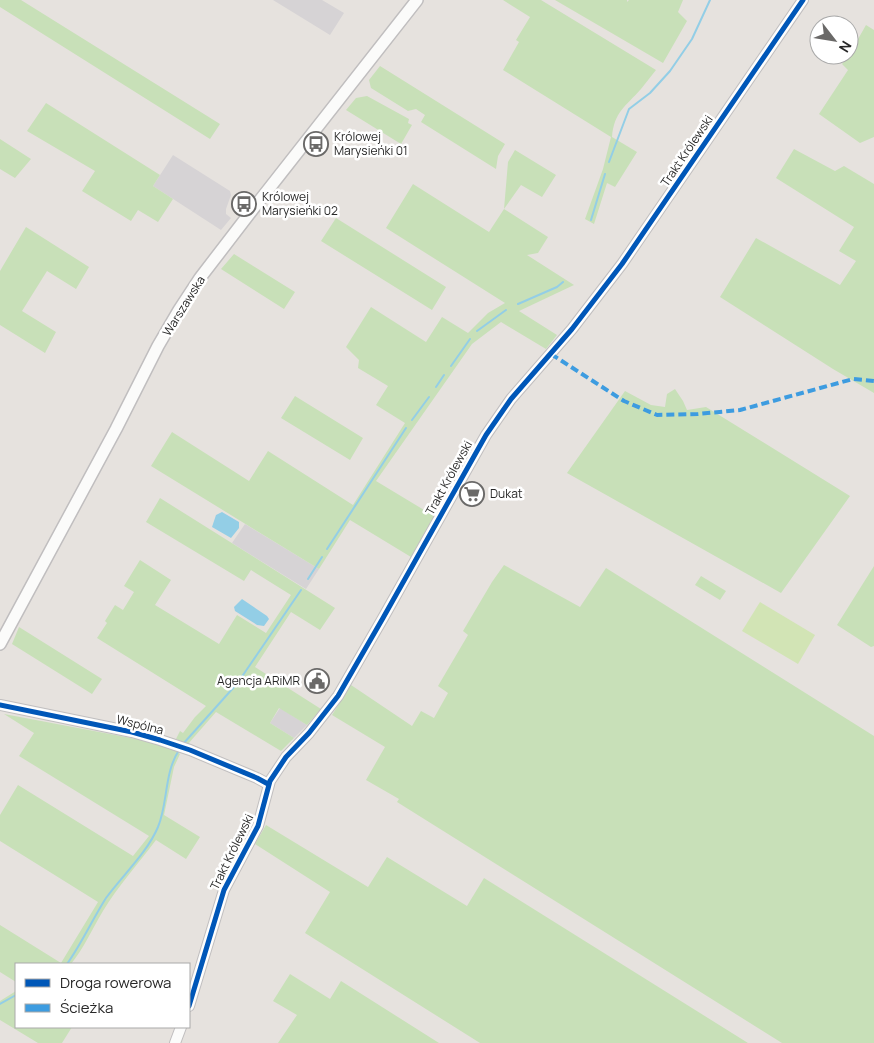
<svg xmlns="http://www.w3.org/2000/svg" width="874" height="1043" font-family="Manrope,sans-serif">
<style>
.industrial{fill:#d6d3d5}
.green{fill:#c8e0b8}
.pitch{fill:#d2e4b5}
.water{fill:#93cee6}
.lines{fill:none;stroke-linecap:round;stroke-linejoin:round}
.stream{stroke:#93cee6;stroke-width:2}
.tertiary-casing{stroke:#c0bebf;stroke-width:12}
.secondary-casing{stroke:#c0bebf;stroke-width:14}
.tertiary{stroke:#fbfbfa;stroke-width:10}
.secondary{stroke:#fbfbfa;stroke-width:11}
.quiet{stroke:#3d9ce0;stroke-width:4;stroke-dasharray:8 4;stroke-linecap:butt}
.cycleway-casing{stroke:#fff;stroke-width:8}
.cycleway{stroke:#0057b8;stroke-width:5}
.labels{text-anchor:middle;stroke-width:5;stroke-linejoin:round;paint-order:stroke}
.poi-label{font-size:12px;fill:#282828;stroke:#fff;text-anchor:start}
.street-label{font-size:12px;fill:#282828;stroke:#fff}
</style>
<rect width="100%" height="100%" fill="#e6e2de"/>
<path class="industrial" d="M273,0H322L344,13L330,35Z
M173,155L230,191L231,195L226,209V214L231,218L221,230L153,186Z
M245,524L319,569L306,589L232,543Z
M280,708L307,725L294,738L270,723Z"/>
<path class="green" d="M0,0H21L220,124L210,139L0,7Z
M503,0H541L656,70C651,76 646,83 641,89C626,106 614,112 612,137L637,152L615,187L607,183L594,224L585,219L603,169L611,137L503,70L519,42L516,40L530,17Z
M555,0H627V2L629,0H683L678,12L687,21L663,63Z
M866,25L874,30V137L860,143L819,114L848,70L842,64L849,55Z
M380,66L505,144L498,156L496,169L421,122L425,115L416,109L408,111L371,88L369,80Z
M367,96L409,119L408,123L412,125L401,144L346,110L356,98Z
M46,103L160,175L153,186L173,199L158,222L138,210L131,221L82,191L95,171L27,131Z
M0,139L31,159L15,178L0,169Z
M794,149L835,171L844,166L874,184V393L833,369L720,297L756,238L840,285L856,261L839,251L854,227L776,178Z
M515,150L556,175L542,197L521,185L504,209L548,237L538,253L527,255L574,285L519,311L557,335L546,349L501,322L472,344L376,481L434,516L411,557L350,520L319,569L151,466L172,432L249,481L268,451L353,505L405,423L376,405L388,386L358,368L359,360L346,347L371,307L426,342L442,317L468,333L488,313L505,303L386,228L413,184L489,232L504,209L508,162Z
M336,218L446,287L432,310L321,241Z
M26,227L89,267L76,289L47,271L22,311L56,332L45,353L0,325V271Z
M234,254L295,292L284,309L221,269Z
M675,389L683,401L687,410L706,407L850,496L781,593L567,473L625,391L651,405L665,407L667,394Z
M295,396L363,438L350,460L281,418Z
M160,498L335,608L320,630L291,612L255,667L321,709L307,725L279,708L270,723L294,738L281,751L216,712L188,744L176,739L180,731L183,733L195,717L206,706L97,638L107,623L105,621L115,605L123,610L134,592L124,586L140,560L171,580L155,605L219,644L237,615L266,633L291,595L251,570L244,581L146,522Z
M504,565L580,607L606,568L874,736V1043H782L397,802L399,799L366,780L385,747L332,715L351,685L412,726L421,711L434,718L448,693L438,686L468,635L463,631L492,582Z
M874,566V646L871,647L837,625Z
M701,576L726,591L720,600L695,585Z
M19,627L102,679L92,694L12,644Z
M4,714L147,741L172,748L180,754L174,767L164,815L200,837L186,859L156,840C138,864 118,886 103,911C92,929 84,948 71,964H16V982L0,972V925L61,963L98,902L0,841V815L18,785L133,856L149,836L19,756L34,733Z
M266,825L368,887L387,857L467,906L484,878L748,1043H480L305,933L330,892L255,844Z
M290,974L330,999L341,981L439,1043H278L297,1015L273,1001Z
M16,991V1027H72L62,1043H38L0,1020V1001Z"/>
<path class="pitch" d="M760,602L815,635L798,664L742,631Z"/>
<path class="water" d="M222,512L239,522V528L231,538L212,527L216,515Z
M242,599L267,616L269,619L264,626L257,625L235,611L234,607Z"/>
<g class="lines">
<path class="stream" d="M609,162L629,109L650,93L670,71L692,39L710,0
M591,220L605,174
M518,304L557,287L563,282
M477,331L506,310
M451,366L470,339
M436,387L444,375
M412,420L429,397
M327,549L406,428
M308,579L322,557
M241,678L301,590
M183,744L234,687
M67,964C82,943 92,920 106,898C122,876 147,853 158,827C168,803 164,773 179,750
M0,1004L16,995"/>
<defs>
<path id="tertiary" d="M0,705L132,732L160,740L190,750L257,778L268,784
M189,1006L224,890L258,826L270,781L286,757L309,733L338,696L383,618L486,435L511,399L572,329L622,264L803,0
M175,1043L181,1027"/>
<path id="secondary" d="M0,644L116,429L158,346L179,310L200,278L253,209L417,0"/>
</defs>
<use href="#tertiary" class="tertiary-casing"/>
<use href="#secondary" class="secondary-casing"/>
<use href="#tertiary" class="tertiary"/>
<use href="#secondary" class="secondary"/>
<path class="quiet" d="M551,354L624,401L657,415L698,414L740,410L853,379L874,381"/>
<defs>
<path id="cycleway" d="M0,705L132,732L160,740L190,750L257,778L268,784
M189,1006L224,890L258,826L270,781L286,757L309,733L338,696L383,618L486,435L511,399L572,329L622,264L803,0"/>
</defs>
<use href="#cycleway" class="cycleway-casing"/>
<use href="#cycleway" class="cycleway"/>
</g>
<defs>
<symbol id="bus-ring" viewBox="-11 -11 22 22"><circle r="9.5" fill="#fff" stroke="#6a6968" stroke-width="1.5"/><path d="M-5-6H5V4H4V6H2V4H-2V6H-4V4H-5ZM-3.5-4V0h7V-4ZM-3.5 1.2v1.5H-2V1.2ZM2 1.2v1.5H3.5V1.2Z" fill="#6a6968"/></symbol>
<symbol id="supermarket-ring" viewBox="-11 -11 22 22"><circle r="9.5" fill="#fff" stroke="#6a6968" stroke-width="1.5"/><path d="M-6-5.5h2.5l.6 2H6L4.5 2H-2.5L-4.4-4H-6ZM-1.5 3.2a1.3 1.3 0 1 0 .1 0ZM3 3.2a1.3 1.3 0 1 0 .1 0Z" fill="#6a6968"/></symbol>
<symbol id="civic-ring" viewBox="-11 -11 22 22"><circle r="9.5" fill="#fff" stroke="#6a6968" stroke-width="1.5"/><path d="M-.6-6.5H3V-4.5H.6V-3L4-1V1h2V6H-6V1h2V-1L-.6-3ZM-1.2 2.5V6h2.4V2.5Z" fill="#6a6968"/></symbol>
</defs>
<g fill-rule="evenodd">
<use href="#bus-ring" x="302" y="130" width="28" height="28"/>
<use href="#bus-ring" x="230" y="190" width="28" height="28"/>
<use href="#supermarket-ring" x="458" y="480" width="28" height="28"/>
<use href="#civic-ring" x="303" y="667" width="28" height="28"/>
</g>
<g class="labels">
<g class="poi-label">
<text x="334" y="141">Królowej<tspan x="334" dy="14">Marysieńki 01</tspan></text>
<text x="262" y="201">Królowej<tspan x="262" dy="14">Marysieńki 02</tspan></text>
<text x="490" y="498">Dukat</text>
<text x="300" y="685" text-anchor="end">Agencja ARiMR</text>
</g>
<g class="street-label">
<text transform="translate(687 151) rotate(-56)" y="4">Trakt Królewski</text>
<text transform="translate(184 306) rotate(-58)" y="4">Warszawska</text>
<text transform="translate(449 478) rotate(-61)" y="4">Trakt Królewski</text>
<text transform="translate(140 725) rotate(14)" y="4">Wspólna</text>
<text transform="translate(232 852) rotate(-64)" y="4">Trakt Królewski</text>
</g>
</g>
<rect x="15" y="963" width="175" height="65" fill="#ffffff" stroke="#a9a9a9"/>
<rect x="25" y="979" width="25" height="8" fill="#0057b8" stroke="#a9a9a9"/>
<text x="60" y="988" font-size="15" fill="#282828">Droga rowerowa</text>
<rect x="25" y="1004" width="25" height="8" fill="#3d9ce0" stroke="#a9a9a9"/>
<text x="60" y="1013" font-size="15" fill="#282828">Ścieżka</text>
<g transform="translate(834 40) rotate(121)"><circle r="24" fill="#ffffff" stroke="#a9a9a9"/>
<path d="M0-4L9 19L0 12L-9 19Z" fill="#6a6968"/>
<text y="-8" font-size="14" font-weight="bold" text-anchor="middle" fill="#282828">N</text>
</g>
</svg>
